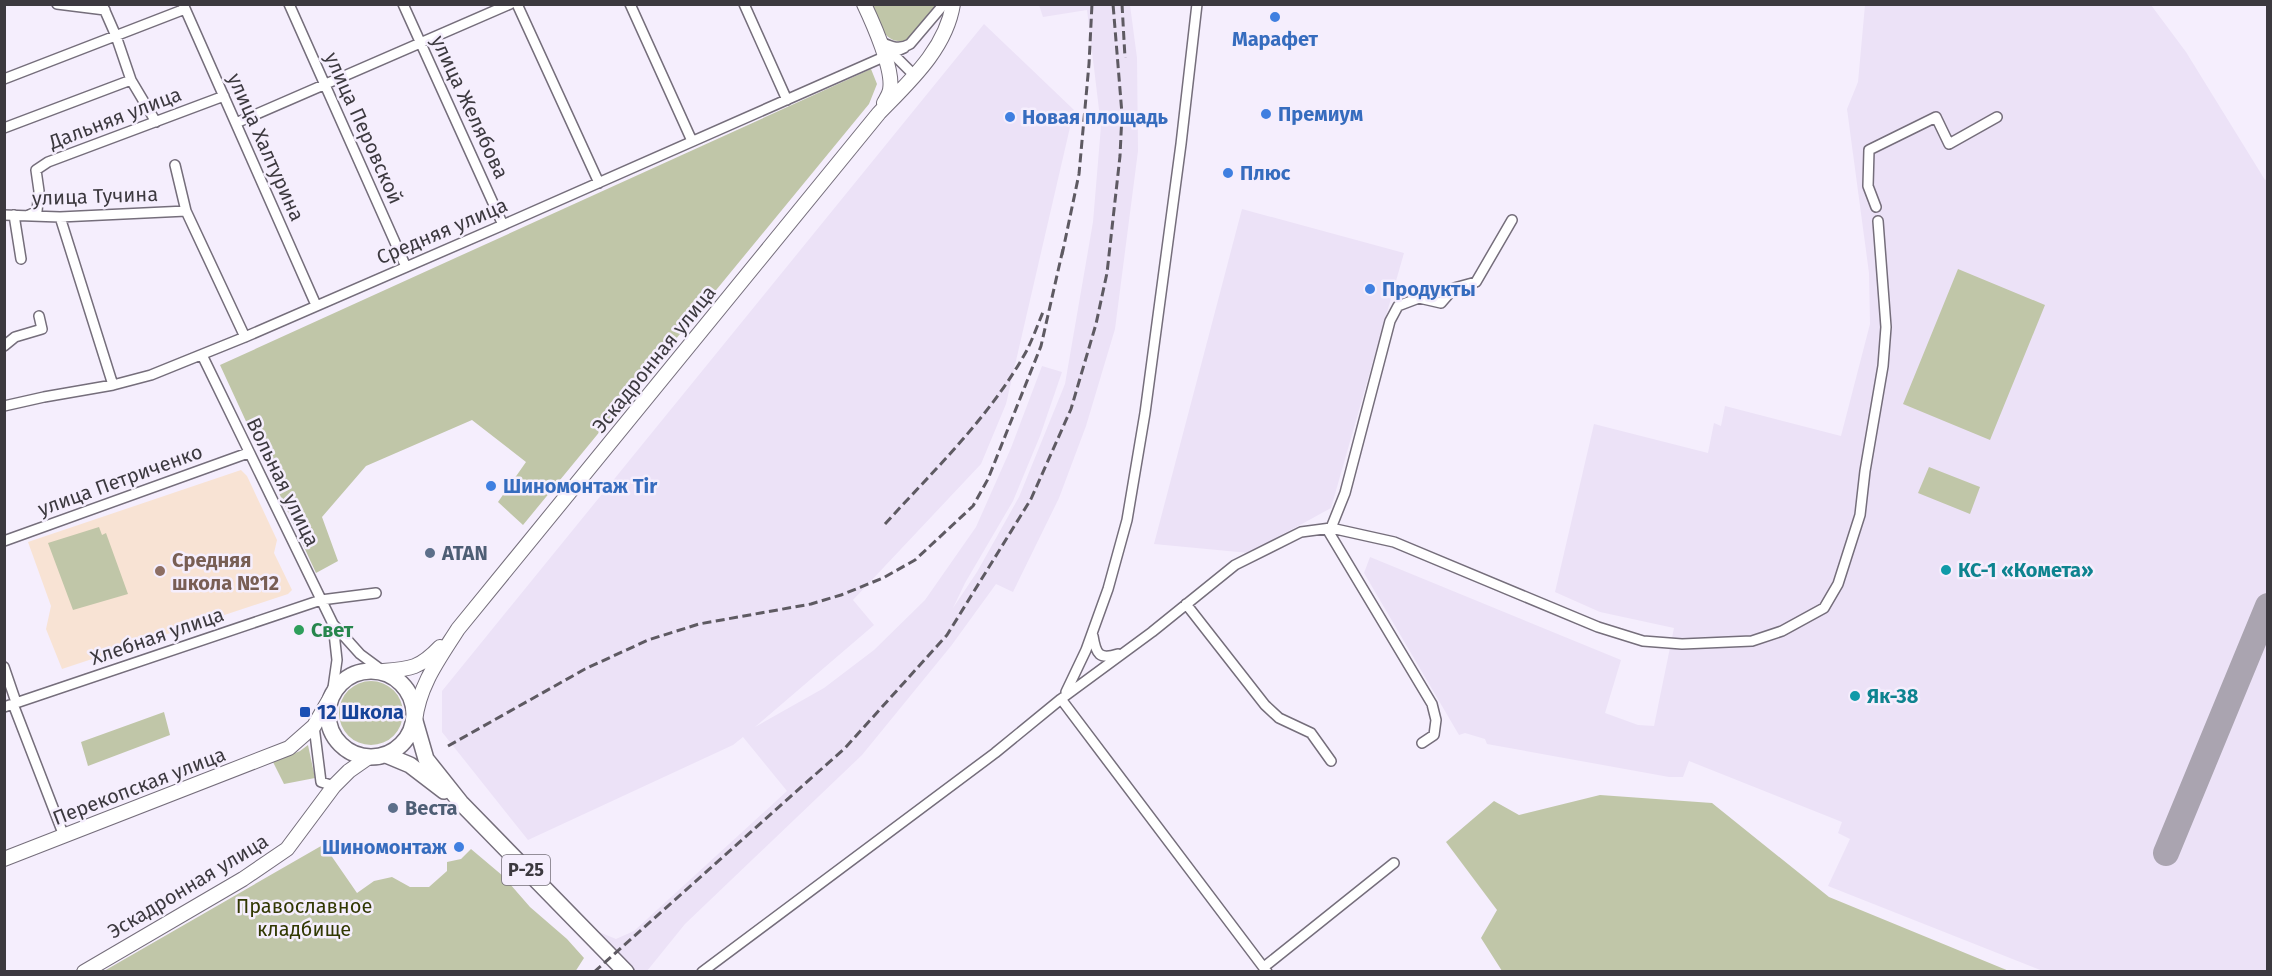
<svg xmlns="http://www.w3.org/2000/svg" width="2272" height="976" font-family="'Fira Sans',sans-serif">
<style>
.built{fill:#ece2f7}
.education{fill:#f8e3d4}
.green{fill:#c0c6a8}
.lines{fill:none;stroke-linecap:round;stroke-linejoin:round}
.taxiway{stroke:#aaa4b0;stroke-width:26}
.street-casing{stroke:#756e7b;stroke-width:12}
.secondary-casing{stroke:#756e7b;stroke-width:16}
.primary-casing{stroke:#756e7b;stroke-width:18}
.street{stroke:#fff;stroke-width:9}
.secondary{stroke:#fff;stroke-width:14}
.primary{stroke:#fff;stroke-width:15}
.rail{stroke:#5e5a62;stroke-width:3;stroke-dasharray:9 4.5;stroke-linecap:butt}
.shop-dot{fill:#3f7fe0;stroke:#f5eefd;stroke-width:2}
.service-dot{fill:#5c6f8a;stroke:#f5eefd;stroke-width:2}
.culture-dot{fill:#0f9aa8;stroke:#f5eefd;stroke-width:2}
.education-dot{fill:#8d6e63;stroke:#f5eefd;stroke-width:2}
.leisure-dot{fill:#2e9e5b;stroke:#f5eefd;stroke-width:2}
.transit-dot{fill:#1a4fb4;stroke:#f5eefd;stroke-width:2}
.labels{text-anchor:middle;stroke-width:5;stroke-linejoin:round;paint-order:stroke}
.shield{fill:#f5eefd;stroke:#746f78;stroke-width:1.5}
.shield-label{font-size:18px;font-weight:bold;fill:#3c393f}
.shop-label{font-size:20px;font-weight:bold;fill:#366cbe;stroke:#f5eefd;text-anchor:start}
.street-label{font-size:20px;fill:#3c393f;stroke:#f5eefd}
.service-label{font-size:20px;font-weight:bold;fill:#4e5e75;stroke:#f5eefd;text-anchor:start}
.education-label{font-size:20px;font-weight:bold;fill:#785e54;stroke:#f5eefd;text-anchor:start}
.culture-label{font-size:20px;font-weight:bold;fill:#0d838f;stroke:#f5eefd;text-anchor:start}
.leisure-label{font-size:20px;font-weight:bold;fill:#27864d;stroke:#f5eefd;text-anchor:start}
.transit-label{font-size:20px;font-weight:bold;fill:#164399;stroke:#f5eefd;text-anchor:start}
.park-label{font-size:20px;fill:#313802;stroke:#f5eefd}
</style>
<rect width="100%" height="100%" fill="#f5eefd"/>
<path class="built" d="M1039,5H1130L1137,58L1138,151L1115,329L1086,426L1059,498L1013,592L996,584L951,646L862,755L685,924L647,971H634L594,930L616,939L634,931L787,791L743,737L733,745L528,840L442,732V691L984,24L1074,110L1006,404L981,464L853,600L874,625L755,727L824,688L874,650L925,600L976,527L1011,448L1042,366L1062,372L1040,436L1013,501L965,583L953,608L977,572L1019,497L1065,384L1093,222L1101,126L1087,10L1043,17Z
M1865,5H2151L2186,52L2265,180L2267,179V971H2043L1828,886L1850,839L1838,833L1842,822L1689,761L1683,777H1669L1487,744L1485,739L1465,733L1459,735L1364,573L1370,557L1621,660L1605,713L1638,725L1654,726L1674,628L1600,612L1555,592L1594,424L1708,453L1714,423L1721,426L1725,406L1841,436L1870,324L1869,273L1847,109L1858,82Z
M1242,209L1404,253L1331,508L1249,553L1154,544Z"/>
<path class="education" d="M241,470L247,476L277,540L274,553L292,590L288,594L62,669L46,629L51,606L28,542Z"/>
<path class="green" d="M873,5H938L906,41C882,44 881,24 873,5Z
M871,69L877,84L869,104L523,525L498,502L526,462L472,420L366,466L322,517L338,561L316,573L220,365Z
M1958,269L2045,305L1990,440L1903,404Z
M1929,467L1980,487L1970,514L1918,493Z
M99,527L102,535L106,533L128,594L73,610L48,543Z
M339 713a32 32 0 1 1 64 0a32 32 0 1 1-64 0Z
M164,712L170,735L88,766L81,742Z
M308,745L315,778L284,784L273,762L300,751Z
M1600,795L1712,803L1829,897L2009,971H1502L1481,938L1497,910L1446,842L1494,801L1519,815Z
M328,842L330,845L327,848L328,851L357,893L374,881L392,877L410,887H429L447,871V862L461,859L471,849L503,876L530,907L567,939L584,958L575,972L104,971Z"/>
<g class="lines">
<path class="taxiway" d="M2166,853L2268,606"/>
<defs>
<path id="street" d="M57,4L105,10
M102,4L116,36L131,80L156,122
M183,4L316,305
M289,4L406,267
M403,4L503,225
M517,4L599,183
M630,4L692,141
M744,4L787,100
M881,42C892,47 899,50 910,44L944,4
M889,50L914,75
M4,79L185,9
M236,123L510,4
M4,128L131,80
M175,165L186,211L245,337
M1876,207L1868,186L1869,150L1936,117L1949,144L1997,117
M4,215L60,217L186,211
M14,215L21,259
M27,216L37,211L39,191L36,170L48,162L224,96
M60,217L113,385
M4,346L15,337L42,329L39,316
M202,355L333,624L337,660L332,695
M4,406L44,397L113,385L151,375L245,337L503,225L904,48
M1331,528L1345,493L1390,321L1398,306L1419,298L1441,303L1454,288L1476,282L1512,220
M1327,529L1432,704L1436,720L1434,735L1422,743
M4,541L248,453
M1186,604L1265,705L1279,718L1311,733L1331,761
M333,624L360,654L383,671
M1093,636C1096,654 1099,660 1118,654
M4,667L16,702
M1066,692L1086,650L1108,589L1127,520L1145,413L1181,144L1197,4
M1061,699L1267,972
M13,704L64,836
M4,707L321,600L376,593
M314,726L321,782L334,786
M1264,967L1394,863
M702,972L995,753L1061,699L1152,632L1235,565L1301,532L1331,528L1394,542L1598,627L1643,641L1682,644L1752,641L1782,631L1824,608L1838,584L1860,515L1865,471L1883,366L1886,327L1878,221"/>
<path id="secondary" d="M864,4C873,23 894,70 890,90C889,95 886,99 884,103
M383,671C411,669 420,668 440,647
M415,721C419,685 439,659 458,629L879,113C909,82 946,49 953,4
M4,859L289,748L314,726L332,695
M84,972L243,879L287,849L334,786L349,771L369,757"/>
<path id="primary" d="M328 714a43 43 0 1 1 86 0a43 43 0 1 1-86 0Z
M415,721L426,759L461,803L626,972
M386,755L410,765L444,791"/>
</defs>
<use href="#street" class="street-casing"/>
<use href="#secondary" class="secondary-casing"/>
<use href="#primary" class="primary-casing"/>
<use href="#street" class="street"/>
<use href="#secondary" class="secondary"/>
<use href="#primary" class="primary"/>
<path class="rail" d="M1122,4L1125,58
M1062,255L1079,174L1089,64L1092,4
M885,524C934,470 991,416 1027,350C1033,338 1038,324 1043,312
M448,746L585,669L648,640L699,624L811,604L841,595L883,578L915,560L973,506L988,479L1041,346L1063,249
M594,972L845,748L947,635L1031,499L1071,409L1096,324L1107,273L1120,156L1122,114L1113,4"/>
</g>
<g class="shop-dot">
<circle cx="1275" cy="17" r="6"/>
<circle cx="1266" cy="114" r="6"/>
<circle cx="1010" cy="117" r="6"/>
<circle cx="1228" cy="173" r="6"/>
<circle cx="1370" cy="289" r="6"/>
<circle cx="491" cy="486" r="6"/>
<circle cx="459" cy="847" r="6"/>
</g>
<g class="service-dot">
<circle cx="430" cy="553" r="6"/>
<circle cx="393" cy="808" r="6"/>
</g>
<g class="culture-dot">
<circle cx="1946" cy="570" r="6"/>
<circle cx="1855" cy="696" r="6"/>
</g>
<circle class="education-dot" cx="160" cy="571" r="6"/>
<circle class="leisure-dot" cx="299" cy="630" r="6"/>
<rect class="transit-dot" x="299" y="706" width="12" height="12" rx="3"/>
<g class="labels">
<rect class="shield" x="502" y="855" width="48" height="30" rx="4.5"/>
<g class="shield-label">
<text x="526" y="876">Р-25</text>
</g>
<g class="shop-label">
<text x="1275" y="46" text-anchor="middle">Марафет</text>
<text x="1278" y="121">Премиум</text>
<text x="1022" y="124">Новая площадь</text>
<text x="1240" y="180">Плюс</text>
<text x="1382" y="296">Продукты</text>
<text x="503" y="493">Шиномонтаж Tir</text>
<text x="447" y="854" text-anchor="end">Шиномонтаж</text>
</g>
<g class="street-label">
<text transform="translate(470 107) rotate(65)" y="7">улица Желябова</text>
<text transform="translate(115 118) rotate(-21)" y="7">Дальняя улица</text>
<text transform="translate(364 128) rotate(66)" y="7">улица Перовской</text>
<text transform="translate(266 147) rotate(66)" y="7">улица Халтурина</text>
<text transform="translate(95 196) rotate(-2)" y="7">улица Тучина</text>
<text transform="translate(442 231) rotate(-23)" y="7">Средняя улица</text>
<text transform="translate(654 359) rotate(-51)" y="7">Эскадронная улица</text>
<text transform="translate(120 480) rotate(-20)" y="7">улица Петриченко</text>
<text transform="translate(283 482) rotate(64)" y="7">Вольная улица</text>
<text transform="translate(157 636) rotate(-19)" y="7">Хлебная улица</text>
<text transform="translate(139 786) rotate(-21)" y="7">Перекопская улица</text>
<text transform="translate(188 886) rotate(-31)" y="7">Эскадронная улица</text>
</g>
<g class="service-label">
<text x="442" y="560">ATAN</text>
<text x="405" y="815">Веста</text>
</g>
<g class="education-label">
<text x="172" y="567">Средняя<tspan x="172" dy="23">школа №12</tspan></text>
</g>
<g class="culture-label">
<text x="1958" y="577">КС-1 «Комета»</text>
<text x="1867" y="703">Як-38</text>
</g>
<g class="leisure-label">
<text x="311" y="637">Свет</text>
</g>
<g class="transit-label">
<text x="317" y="719">12 Школа</text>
</g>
<g class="park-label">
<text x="304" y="913">Православное<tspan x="304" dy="23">кладбище</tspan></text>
</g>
</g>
<rect width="2272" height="976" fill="none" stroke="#3c393f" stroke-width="12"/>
</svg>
